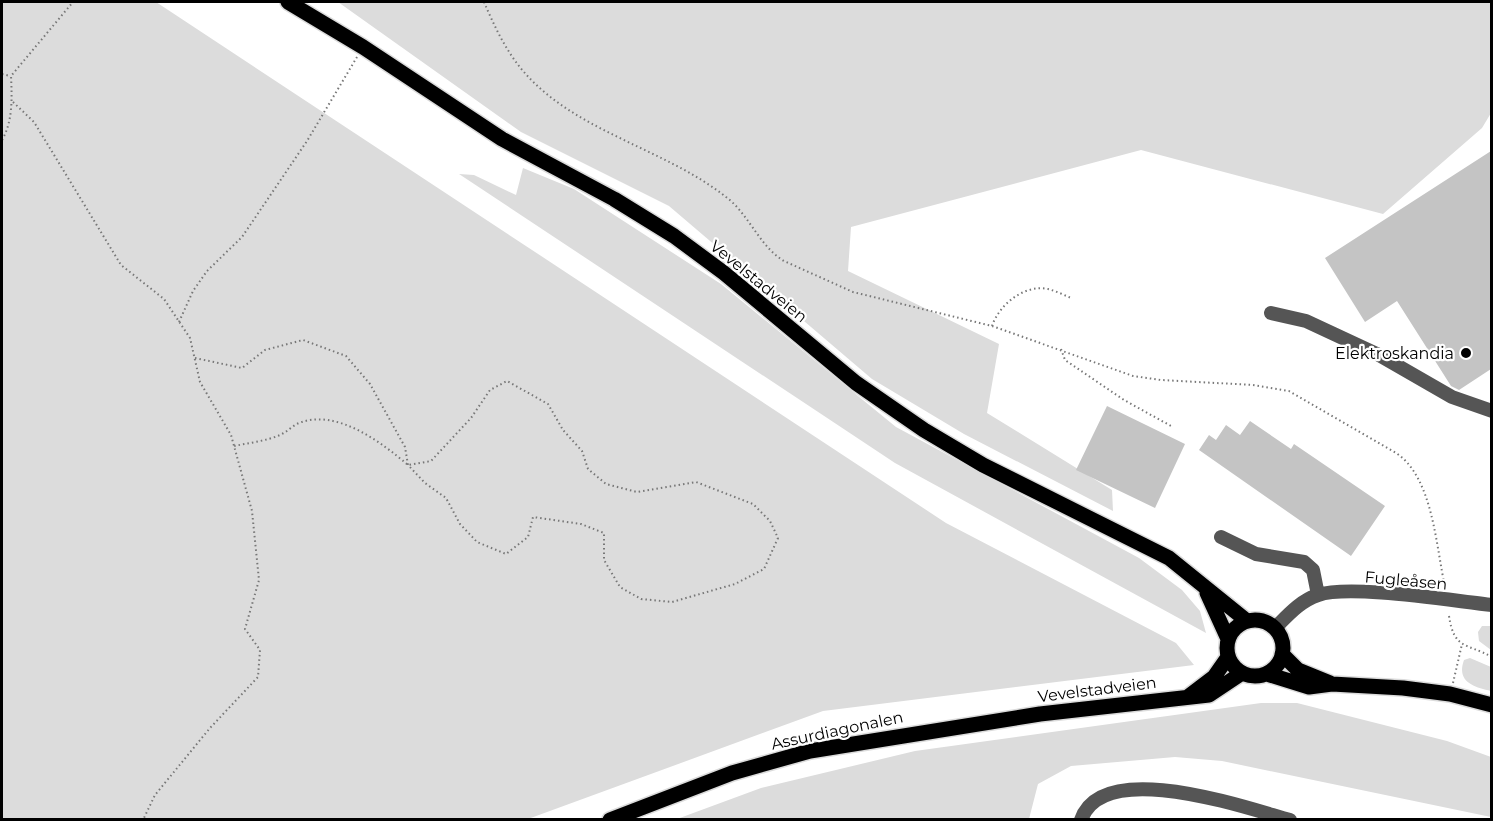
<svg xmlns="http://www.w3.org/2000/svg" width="1493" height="821" font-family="Montserrat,sans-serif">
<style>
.green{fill:#dcdcdc}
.building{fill:#c4c4c4}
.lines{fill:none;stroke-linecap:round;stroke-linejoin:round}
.major-casing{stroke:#dbdbdb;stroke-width:18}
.path{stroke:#777;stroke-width:2;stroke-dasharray:1.5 3;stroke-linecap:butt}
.minor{stroke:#555;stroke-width:14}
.major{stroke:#000;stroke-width:15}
.poi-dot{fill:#000;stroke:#fff;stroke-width:2}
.labels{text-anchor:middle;stroke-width:4.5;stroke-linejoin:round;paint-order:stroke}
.street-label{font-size:16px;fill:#000;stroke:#fff}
.poi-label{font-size:16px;fill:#000;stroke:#fff;text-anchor:end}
</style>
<rect width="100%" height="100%" fill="#fff"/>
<path class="green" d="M2,2H156L946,523L1176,643L1194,665L823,711L528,819H2Z
M338,2H1491V113L1482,128L1383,214L1141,150L851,227L848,271L999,344L987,413L1112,490L1113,511L964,434L872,379L669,206L521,132Z
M523,168L574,189L721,284L896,427L1139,558L1182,590L1200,611L1206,633L895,463L459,174L474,175L516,195Z
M1482,626H1491V650L1479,641L1478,632Z
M1470,658L1491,667V691C1474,687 1456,682 1464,660Z
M1261,703H1297L1447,741L1491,757V817L1222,761L1175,757L1071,766L1038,784L1029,819H677L761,788L915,751Z"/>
<path class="building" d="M1491,151V369L1459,390L1451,386L1397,301L1365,322L1325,258Z
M1107,406L1185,444L1155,508L1076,470Z
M1250,421L1291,449L1294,444L1385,506L1351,556L1199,450L1209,435L1216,440L1226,425L1240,435Z"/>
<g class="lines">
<defs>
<path id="major" d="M288,2L363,47L502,139L614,199L674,236L724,273L856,383L924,430L983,465L1169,558L1247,621
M1207,593L1228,639
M1227 648a28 28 0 1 1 56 0a28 28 0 1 1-56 0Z
M1282,654L1298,670L1330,683
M1267,674L1309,687L1332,684L1403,688L1450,694L1492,705
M1189,696L1214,677L1228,657
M610,820L732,773L810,751L1040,714L1209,695L1242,673"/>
</defs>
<use href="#major" class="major-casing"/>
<path class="path" d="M484,2C493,23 504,47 519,66C570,131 663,147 726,197C749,214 759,246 784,261L853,292L992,326L1133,376L1161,380L1253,385L1289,391L1396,453C1433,477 1436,547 1445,587
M2,74L10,76
M13,102L34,122L121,265L164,299L190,338L200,382L231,435L252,511L259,580L245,629L260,650L258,677L210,728L155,795L143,820
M2,140C13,121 12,98 11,76L73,2
M179,322L193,291L207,271L242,237L307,141L357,57
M992,326C999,305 1024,284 1048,289C1056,291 1064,295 1071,298
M1061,349L1065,360L1124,400L1171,426
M195,358L242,368L265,350L303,340L346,356L370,384L405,447L408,465L425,483L446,498L460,524L477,542L506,554L528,537L533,517L581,524L604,533V560L620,587L641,599L672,602L735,584L764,569L778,538L770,521L753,504L696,482L637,492L606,484L588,469L582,451L563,430L548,404L507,381L490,390L471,418L431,461L408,465C382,443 337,408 299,423C292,426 287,432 280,435C266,441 249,443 234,446
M1449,616C1454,650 1467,643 1492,657
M1453,683L1462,644"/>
<path class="minor" d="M1271,313L1306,321L1379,355L1452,397L1492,411
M1221,537L1256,554L1304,562L1313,570L1318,595
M1275,628C1288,615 1300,601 1318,595C1350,584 1453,601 1492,605
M1081,820C1102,757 1246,808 1290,820"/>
<use href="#major" class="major"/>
</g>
<circle class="poi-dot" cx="1466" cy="353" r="6"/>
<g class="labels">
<g class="street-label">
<text transform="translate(759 281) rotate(39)" y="6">Vevelstadveien</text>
<text transform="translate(1406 580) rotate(5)" y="6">Fugleåsen</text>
<text transform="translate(1097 689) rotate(-7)" y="6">Vevelstadveien</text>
<text transform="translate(837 730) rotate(-12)" y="6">Assurdiagonalen</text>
</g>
<g class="poi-label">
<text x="1454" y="359">Elektroskandia</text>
</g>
</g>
<rect width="1493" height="821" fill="none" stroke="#000000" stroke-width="6"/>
</svg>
